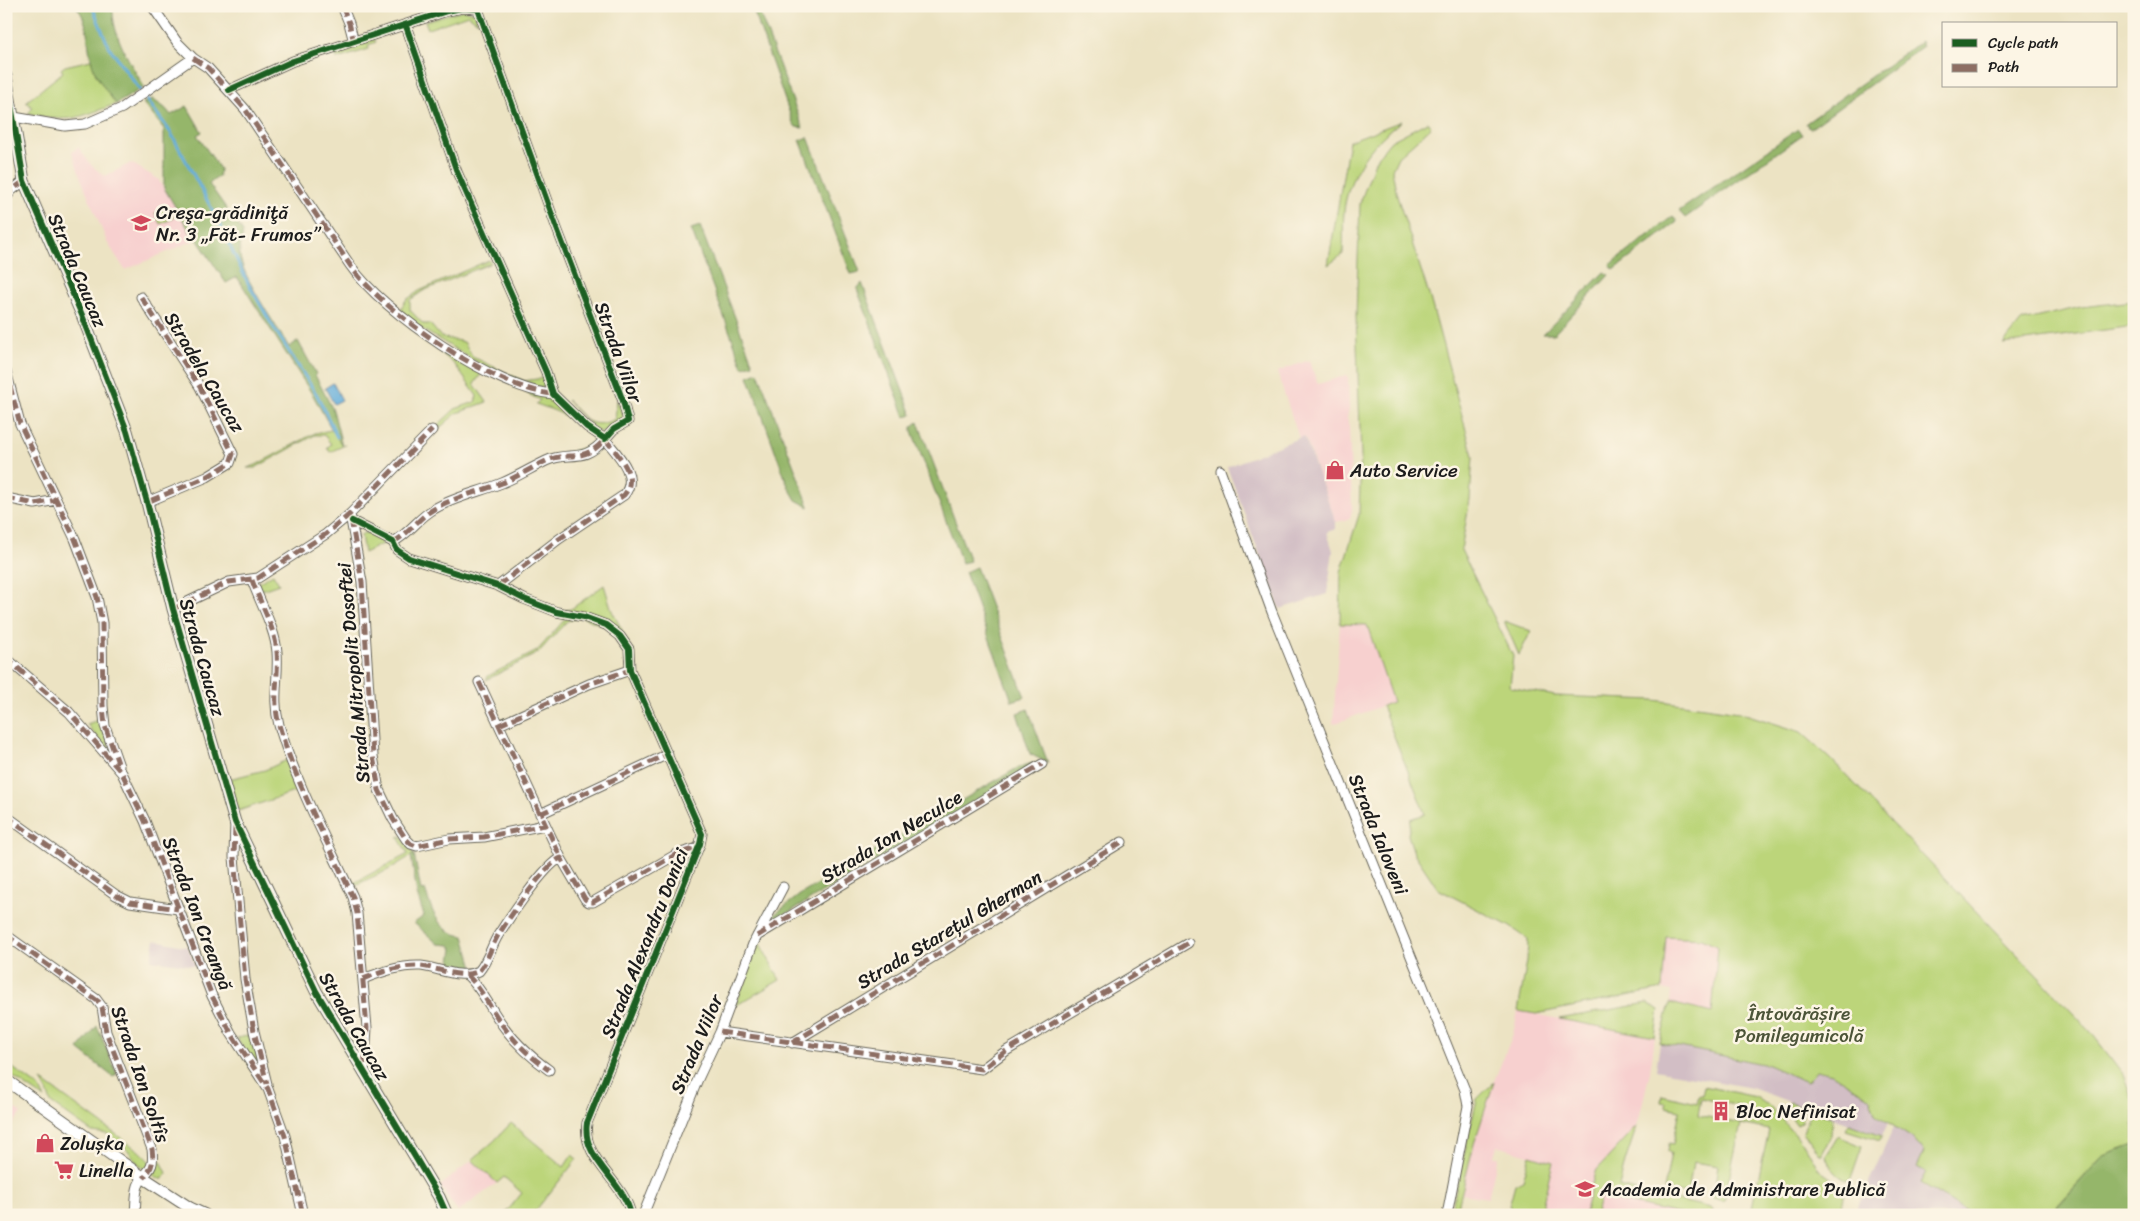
<svg xmlns="http://www.w3.org/2000/svg" width="2140" height="1221" font-family="Sriracha,sans-serif">
<style>
.built{fill:#f7d0cf}
.industrial{fill:#d2bec5}
.green{fill:#bcd57a;stroke:#6c784b;fill-rule:evenodd}
.forest{fill:#95b66a;stroke:#586943}
.water{fill:#61acda;stroke:#3e647b}
.lines{fill:none;stroke-linecap:round;stroke-linejoin:round}
.stream{stroke:#61acda;stroke-width:3}
.minor-casing{stroke:#656256;stroke-width:11}
.tertiary-casing{stroke:#656256;stroke-width:13}
.minor{stroke:#fff;stroke-width:9}
.tertiary{stroke:#fff;stroke-width:11}
.quiet{stroke:#8d6e63;stroke-width:5;stroke-dasharray:10 5;stroke-linecap:butt}
.cycleway-casing{stroke:#fcf5e5;stroke-width:9}
.cycleway{stroke:#1b5e20;stroke-width:6}
.labels{text-anchor:middle;stroke-width:5;stroke-linejoin:round;paint-order:stroke}
.poi-label{font-size:19px;fill:#1c1c1c;stroke:#fcf5e5;text-anchor:start}
.street-label{font-size:19px;fill:#1c1c1c;stroke:#fcf5e5}
.park-label{font-size:19px;fill:#4c5438;stroke:#fcf5e5}
</style>
<rect width="100%" height="100%" fill="#fcf5e5"/>
<filter id="ink" filterUnits="userSpaceOnUse"><feTurbulence type="fractalNoise" baseFrequency=".02" numOctaves="2"/><feDisplacementMap in="SourceGraphic" scale="10" xChannelSelector="R" yChannelSelector="G"/><feConvolveMatrix kernelMatrix="1 2 1 2 8 2 1 2 1" color-interpolation-filters="sRGB"/></filter>
<filter id="wash" filterUnits="userSpaceOnUse"><feTurbulence type="fractalNoise" baseFrequency=".0096" numOctaves="4" result="noise"/><feDisplacementMap in="SourceGraphic" scale="20" xChannelSelector="R" yChannelSelector="G"/><feGaussianBlur stdDeviation="1.12" result="paint"/><feColorMatrix in="noise" values="0 0 0 0 0 0 0 0 0 0 0 0 0 0 0 0 0 1.4 0 .05"/><feComposite in="paint" operator="in"/></filter>
<g filter="url(#wash)">
<rect width="100%" height="100%" fill="#ece3c3"/>
<path class="built" d="M78,147L92,166L105,176L131,163L158,179L195,240L125,270L107,242L80,176L72,152Z
M1309,360L1318,384L1348,375L1349,409L1347,417L1349,424L1352,510L1350,519L1336,522L1305,437L1299,438L1277,372Z
M1340,624L1367,625L1393,702L1333,724Z
M1666,937L1702,939L1718,947L1712,1013L1670,1003L1671,991L1662,989Z
M1518,1011L1655,1037L1650,1072L1637,1126L1595,1172L1592,1182L1711,1208L1713,1210L1712,1215H1540L1553,1162L1497,1146L1494,1156L1498,1157L1488,1198L1462,1194L1474,1144L1490,1091L1513,1034Z
M6,1102L21,1113L6,1134Z
M472,1160L497,1183L458,1212L440,1186Z"/>
<path class="industrial" d="M1304,436L1336,522V529L1327,532L1333,551L1327,594L1280,609L1227,467Z
M155,940L188,947L195,966L151,960Z
M1660,1043L1768,1065L1807,1082L1816,1070L1832,1074L1870,1098L1875,1114L1888,1123L1882,1136L1752,1088L1656,1070Z
M1894,1127L1912,1138L1924,1152L1922,1158L1926,1172L1920,1184L1974,1215H1854Z"/>
<path class="green" d="M463,10L475,13L478,22L468,15L428,29L425,21Z
M374,39L376,42L368,45L369,49L337,59L336,54L318,58V55Z
M91,60L96,75L116,104C77,118 69,124 28,113L33,108L26,102L63,72L61,69L65,66Z
M1402,121C1375,140 1354,166 1346,199C1342,216 1344,236 1343,254L1328,265L1349,141Z
M1427,122L1431,127L1398,157L1392,170L1397,196L1430,298L1473,456L1470,499L1461,550L1513,656L1510,687L1555,696L1654,700L1739,712L1801,732L1831,759L2090,1031L2123,1074L2134,1104V1145L2103,1156L2057,1206L2063,1215H1974L1920,1183L1926,1172L1917,1167L1924,1152L1912,1138L1875,1114L1870,1098L1832,1074L1816,1070L1807,1082L1768,1065L1660,1043L1670,1003L1712,1013L1718,947L1702,939L1666,937L1662,989L1536,1014L1518,1011L1527,961L1528,939L1509,926L1438,889L1414,853L1408,835L1411,819L1425,814L1382,706L1393,702L1367,625L1340,624L1341,572L1359,515L1361,456L1356,317L1360,203L1376,159L1391,141Z
M169,207L174,218L160,224L155,213Z
M489,260L491,263L423,291L410,300V310L423,324H430L441,337L464,342L473,357L524,381L543,378L546,386L543,388L503,378L422,329L400,310L406,300L419,291Z
M2134,301V326L2003,344L2022,321L2081,307Z
M419,333L482,373L474,384L487,402L457,413L437,430L435,428L455,409L475,402L477,396L455,365Z
M524,392L551,398L595,436L598,442C589,452 579,454 566,453L585,447L595,441C574,418 565,414 536,404L540,400Z
M567,400C584,418 590,431 615,419L617,400L624,417L605,431L598,432Z
M332,430L342,445H345L330,452L327,448L331,444L324,435H315L255,468H247L256,465L315,433Z
M364,533H370L384,543L364,553L361,535Z
M273,574L279,584L259,591L256,584Z
M604,585L612,611L622,630L621,633L565,610L571,609Z
M566,618L576,619L567,621L538,653L486,680L488,676L537,651Z
M1504,621L1531,631L1519,655Z
M101,719L114,761L87,724Z
M287,760L300,790L238,811L229,779L265,770Z
M401,836L414,854L388,870L351,887L350,885L408,854L398,837Z
M759,942L780,980L735,1006L757,945Z
M1648,1003L1659,1010L1655,1037L1559,1019Z
M252,1035L263,1076L237,1038Z
M6,1063L39,1087L45,1099L6,1072Z
M41,1080L139,1151L150,1162L146,1170L139,1165L127,1149L108,1134L92,1132L51,1103L47,1091Z
M1494,1082L1474,1144L1456,1215H1450L1477,1099Z
M1704,1086L1756,1097L1773,1109L1806,1147L1819,1170L1841,1185L1845,1192L1840,1215H1788L1752,1207L1769,1130L1741,1124L1724,1201L1713,1198L1718,1166L1693,1162L1688,1194L1664,1190L1671,1153L1668,1152L1669,1143L1673,1144L1680,1110L1666,1107V1103L1661,1102L1662,1095L1697,1103L1699,1095H1702ZM1701,1098L1744,1107L1741,1124L1698,1115Z
M1790,1102L1804,1108L1801,1123L1797,1125L1786,1110Z
M1811,1110L1832,1117L1831,1136L1821,1155L1803,1132Z
M511,1123L564,1167L572,1155L577,1159L532,1215H504L522,1193L504,1177L497,1183L472,1160L494,1141Z
M1849,1124L1882,1136L1880,1141L1846,1130Z
M1637,1126L1625,1162L1619,1187L1711,1208L1713,1210L1712,1215H1684L1600,1197L1596,1215H1584L1595,1172Z
M1838,1136L1862,1146L1850,1181C1839,1179 1829,1167 1826,1156Z
M1530,1155L1553,1162L1540,1215H1509L1512,1209L1509,1206L1515,1184L1523,1180Z
M161,1161L167,1173L162,1180L153,1175L154,1165Z"/>
<path class="forest" d="M76,6H113C111,35 131,63 144,87L116,104C106,90 94,76 91,59C86,39 90,23 76,6Z
M752,6H757L803,128L796,127L793,123Z
M1921,41L1923,46L1810,129L1806,123Z
M152,99L165,108L171,115L187,106L202,132L197,135L220,169L219,176L209,184L243,232C242,239 239,248 240,255C240,273 278,329 289,347L298,341L316,374L315,375L333,410L342,445L332,430L314,397L237,277L226,283L197,239L195,240L164,188V129L143,103Z
M1798,129L1802,135L1685,218L1679,211Z
M808,137L860,272L851,274L800,140Z
M1673,216L1677,222L1614,270L1610,265Z
M700,226L753,364L743,367L691,229Z
M1604,272L1609,275L1554,334H1543Z
M862,283L912,415L905,417L857,289Z
M758,372L809,506V507L796,500L788,486L748,376Z
M918,422L970,561L962,563L912,431V427Z
M976,567L1025,697L1012,701L965,572Z
M1028,709L1048,763L1030,754L1017,713Z
M1033,763L1036,765L766,926L771,917L801,894L1019,767Z
M414,854L421,891L425,890C432,910 438,933 464,936L473,967H450L453,949L450,945L438,944L414,923L424,916L417,894L411,856Z
M97,1026L117,1074L113,1077L78,1049Z
M2134,1145V1215H2063L2057,1207L2103,1156Z"/>
<path class="water" d="M333,383L342,400L334,404L325,388Z"/>
<g class="lines">
<path class="stream" d="M92,6L109,47L171,133L214,213L248,283L272,325L317,395L337,437"/>
</g>
</g>
<g filter="url(#ink)">
<g class="lines">
<defs>
<path id="minor" d="M152,6L177,42L193,58L208,68L245,109L350,265C383,313 495,389 553,394
M342,6L349,23L354,42
M229,90L293,61L447,11L462,8L478,9L556,226L623,401L628,421L614,429L605,439L587,427L553,394L546,372L457,172L406,26
M14,117L65,126L85,124L122,108L193,58
M6,198L11,191L24,181
M141,297L200,387L233,454L230,463L207,477L147,502
M6,371L20,424L75,539L97,597L102,623L103,706L105,726L119,766
M1220,470L1272,612L1465,1090L1468,1106L1447,1215
M6,498L35,504L56,500
M350,514L362,582L373,756L379,790L393,819L406,839L411,844L417,846L449,839L484,837L545,825
M352,521L393,542L397,550L409,558L498,586L524,599L557,612L584,617L606,625L620,636L629,649L630,670L702,834L700,844L587,1123C581,1159 624,1181 631,1215
M393,542C409,534 418,518 434,509C454,497 479,492 502,483C517,477 531,468 546,461C569,450 583,465 605,439C617,454 640,476 624,495L559,539L498,586
M252,580C260,603 275,628 277,652C279,677 272,699 279,725C296,784 327,841 353,897L357,913L367,1028L364,1073
M173,609L229,582L258,578L326,534L350,514L432,430
M6,658L69,712L122,773L145,821L212,996L231,1033L268,1089L285,1136L303,1215
M479,682L561,858
M499,725L589,684L630,670
M540,814L668,754
M6,816L116,895L130,902L178,909
M235,822L234,857L245,979L254,1031L267,1084
M6,935L96,999L102,1007L106,1032L152,1149C155,1175 145,1168 138,1186C135,1195 136,1206 135,1215
M757,936L1042,764
M467,975C480,987 487,1002 497,1017C511,1039 528,1055 549,1070
M363,979C381,972 401,965 421,966C439,968 461,980 479,971C487,962 491,948 497,937C507,921 545,864 561,858L585,899L589,902H593L677,854L698,848
M720,1032L982,1069L1006,1051L1188,943
M792,1043L1122,842
M643,1215L698,1079L720,1032L753,944L783,887"/>
<path id="tertiary" d="M6,76L24,181L82,315L127,431L147,502L173,609L235,822L316,991L439,1197L447,1215
M6,1080L144,1178L190,1208L205,1215"/>
</defs>
<use href="#minor" class="minor-casing"/>
<use href="#tertiary" class="tertiary-casing"/>
<use href="#minor" class="minor"/>
<use href="#tertiary" class="tertiary"/>
<path class="quiet" d="M342,6L349,23L354,42
M193,58L208,68L245,109L350,265C383,313 495,389 553,394
M6,198L11,191L24,181
M141,297L200,387L233,454L230,463L207,477L147,502
M6,371L20,424L75,539L97,597L102,623L103,706L105,726L118,763
M6,498L35,504L56,500
M351,519L362,582L373,756L379,790L393,819L406,839L411,844L417,846L449,839L484,837L545,825
M393,542C409,534 418,518 434,509C454,497 479,492 502,483C517,477 531,468 546,461C569,450 583,465 605,439C617,454 640,476 624,495L559,539L498,586
M252,580C260,603 275,628 277,652C279,677 272,699 279,725C296,784 327,841 353,897L357,913L367,1028L364,1071
M173,609L229,582L258,578L326,534L350,514L432,430
M6,658L69,712L122,773L145,821L212,996L231,1033L268,1089L285,1136L303,1215
M479,682L561,858
M499,725L589,684L630,670
M540,814L668,754
M6,816L116,895L130,902L178,909
M235,827L234,857L245,979L254,1031L267,1084
M6,935L99,1002L102,1007L106,1032L152,1149C154,1163 152,1168 144,1178
M757,936L1042,764
M467,975C480,987 487,1002 497,1017C511,1039 528,1055 549,1070
M363,979C381,972 401,965 421,966C439,968 461,980 479,971C487,962 491,948 497,937C507,921 545,864 561,858L585,899L589,902H593L677,854L698,848
M720,1032L982,1069L1006,1051L1188,943
M792,1043L1122,842"/>
<defs>
<path id="cycleway" d="M6,76L24,181L82,315L127,431L147,502L173,609L235,822L316,991L439,1197L447,1215
M229,90L293,61L447,11L462,8L478,9L556,226L623,401L628,421L614,429L605,439L587,427L553,394L546,372L457,172L406,26
M352,521L393,542L397,550L409,558L498,586L524,599L557,612L584,617L606,625L620,636L629,649L630,670L702,834L700,844L587,1123C581,1159 624,1181 631,1215"/>
</defs>
<use href="#cycleway" class="cycleway-casing"/>
<use href="#cycleway" class="cycleway"/>
</g>
</g>
<defs>
<symbol id="school-bare" viewBox="-9 -9 18 18"><path d="M0-5L7-2L0 1L-7-2ZM-4 1L0 2.5L4 1V4Q0 6-4 4Z" fill="#d1495b" stroke="#fcf5e5" stroke-width="2.5" paint-order="stroke"/></symbol>
<symbol id="shop-bare" viewBox="-9 -9 18 18"><path d="M-5-2.5h2.3a2.7 3.5 0 0 1 5.4 0H5L5.5 6h-11ZM-1.5-2.5h3a1.5 2.3 0 0 0-3 0Z" fill="#d1495b" stroke="#fcf5e5" stroke-width="2.5" paint-order="stroke"/></symbol>
<symbol id="building-bare" viewBox="-9 -9 18 18"><path d="M-4-6H4V6H1V3H-1V6H-4ZM-2.5-4.3h1.7v1.8h-1.7ZM.8-4.3h1.7v1.8H.8ZM-2.5-1h1.7V.8h-1.7ZM.8-1h1.7V.8H.8Z" fill="#d1495b" stroke="#fcf5e5" stroke-width="2.5" paint-order="stroke"/></symbol>
<symbol id="supermarket-bare" viewBox="-9 -9 18 18"><path d="M-6-5.5h2.5l.6 2H6L4.5 2H-2.5L-4.4-4H-6ZM-1.5 3.2a1.3 1.3 0 1 0 .1 0ZM3 3.2a1.3 1.3 0 1 0 .1 0Z" fill="#d1495b" stroke="#fcf5e5" stroke-width="2.5" paint-order="stroke"/></symbol>
<symbol id="university-bare" viewBox="-9 -9 18 18"><path d="M0-5L7-2L0 1L-7-2ZM-4 1L0 2.5L4 1V4Q0 6-4 4Z" fill="#d1495b" stroke="#fcf5e5" stroke-width="2.5" paint-order="stroke"/></symbol>
</defs>
<g fill-rule="evenodd">
<use href="#school-bare" x="127" y="209" width="28" height="28"/>
<use href="#shop-bare" x="1321" y="456" width="28" height="28"/>
<use href="#building-bare" x="1707" y="1097" width="28" height="28"/>
<use href="#shop-bare" x="31" y="1129" width="28" height="28"/>
<use href="#supermarket-bare" x="50" y="1156" width="28" height="28"/>
<use href="#university-bare" x="1571" y="1175" width="28" height="28"/>
</g>
<g class="labels">
<g class="poi-label">
<text x="156" y="219">Creşa-grădiniţă<tspan x="156" dy="22">Nr. 3 „Făt- Frumos”</tspan></text>
<text x="1350" y="477">Auto Service</text>
<text x="1736" y="1118">Bloc Nefinisat</text>
<text x="60" y="1150">Zolușka</text>
<text x="79" y="1177">Linella</text>
<text x="1600" y="1196">Academia de Administrare Publică</text>
</g>
<g class="street-label">
<text transform="translate(78 270) rotate(67)" y="7">Strada Caucaz</text>
<text transform="translate(619 352) rotate(70)" y="7">Strada Viilor</text>
<text transform="translate(205 372) rotate(59)" y="7">Stradela Caucaz</text>
<text transform="translate(203 657) rotate(74)" y="7">Strada Caucaz</text>
<text transform="translate(353 673) rotate(-95)" y="7">Strada Mitropolit Dosoftei</text>
<text transform="translate(1379 834) rotate(68)" y="7">Strada Ialoveni</text>
<text transform="translate(891 836) rotate(-31)" y="7">Strada Ion Neculce</text>
<text transform="translate(198 913) rotate(69)" y="7">Strada Ion Creangă</text>
<text transform="translate(949 929) rotate(-31)" y="7">Strada Starețul Gherman</text>
<text transform="translate(644 943) rotate(-68)" y="7">Strada Alexandru Donici</text>
<text transform="translate(355 1026) rotate(60)" y="7">Strada Caucaz</text>
<text transform="translate(696 1044) rotate(-67)" y="7">Strada Viilor</text>
<text transform="translate(141 1074) rotate(71)" y="7">Strada Ion Soltîs</text>
</g>
<g class="park-label">
<text x="1799" y="1020">Întovărășire<tspan x="1799" dy="22">Pomilegumicolă</tspan></text>
</g>
</g>
<rect width="2140" height="1221" fill="none" stroke="#fcf5e5" stroke-width="25"/>
<rect x="1942" y="22" width="175" height="65" fill="#fcf5e5" stroke="#a29e95"/>
<rect x="1952" y="39" width="25" height="8" fill="#1b5e20" stroke="#a29e95"/>
<text x="1988" y="48" font-size="15" fill="#1c1c1c">Cycle path</text>
<rect x="1952" y="64" width="25" height="8" fill="#8d6e63" stroke="#a29e95"/>
<text x="1988" y="72" font-size="15" fill="#1c1c1c">Path</text>
</svg>
